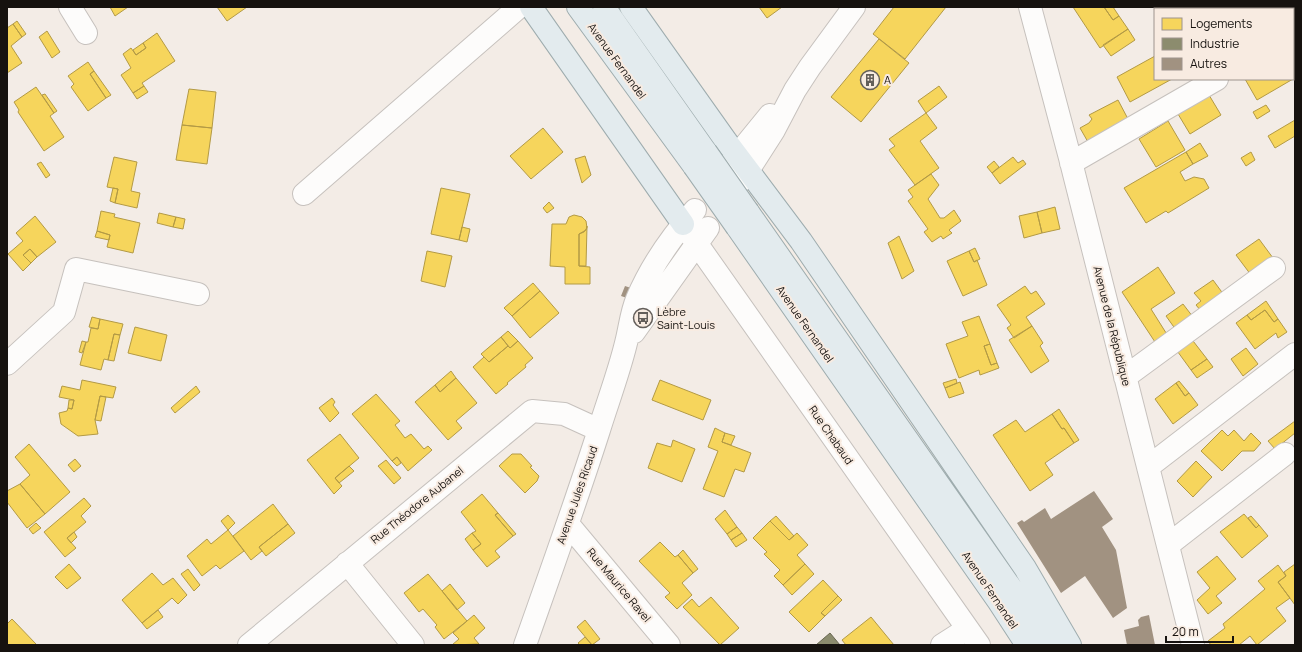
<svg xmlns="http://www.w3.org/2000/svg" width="1302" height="652" font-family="Manrope,sans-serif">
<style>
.homes{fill:#f6d55c;stroke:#b39a45}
.industry{fill:#8c8c6e;stroke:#696752}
.building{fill:#a19281}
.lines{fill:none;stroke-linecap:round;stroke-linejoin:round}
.minor-casing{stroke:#c6c1bd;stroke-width:24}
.major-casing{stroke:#9eacae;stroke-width:24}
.minor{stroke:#fdfcfb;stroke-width:22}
.major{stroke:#e3ebee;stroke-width:22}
.major-bridge-casing{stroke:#9eacae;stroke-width:24;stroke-linecap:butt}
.major-bridge{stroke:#e3ebee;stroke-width:22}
.labels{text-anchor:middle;stroke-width:4;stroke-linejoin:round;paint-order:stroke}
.street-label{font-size:11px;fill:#16120f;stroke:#f8ebe1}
.poi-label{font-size:11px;fill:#16120f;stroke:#f8ebe1;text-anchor:start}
</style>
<rect width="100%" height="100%" fill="#f3ece6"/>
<path class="homes" d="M110,7H128L115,16Z
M217,7H247L227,21Z
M759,7H782L767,18Z
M894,7H946L905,59L873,34Z
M1073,7H1104L1113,20L1119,16L1128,29L1100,48Z
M1104,7H1113L1119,16L1113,20Z
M17,21L26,34L22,37L13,24Z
M13,24L22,37L11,46L22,63L7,73V28Z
M1128,29L1135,40L1111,56L1103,45Z
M47,31L60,52L52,58L39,37Z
M157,33L175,61L142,83L144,86L133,93L121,75L131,68L123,54L131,48L136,55L146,48L143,43Z
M879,39L909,63L861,122L831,97Z
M143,43L146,48L136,55L133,50Z
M1155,56V79H1172L1130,102L1117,77Z
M88,62L94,71L90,74L106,98L88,111L71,87L74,84L68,76Z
M94,71L111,95L106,98L90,74Z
M1293,78V79L1257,100L1245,79H1293Z
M144,86L148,92L137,99L133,93Z
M939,86L947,97L926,113L918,101Z
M36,87L54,113L50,116L64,137L44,151L18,112L19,110L14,102Z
M189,89L216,92L212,128L182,125Z
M1206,90L1221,115L1190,134L1175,109Z
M45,94L57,111L54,113L42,95Z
M1118,100L1128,119L1088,142L1080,128L1089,123L1092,119L1089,115Z
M1266,105L1270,111L1257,119L1253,112Z
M926,113L937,128L920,141L939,168L915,185L889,150L895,146L889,139Z
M1295,120V136L1275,148L1268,136Z
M1168,121L1185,150L1156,167L1139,139Z
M182,125L212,128L207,164L176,160Z
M543,128L563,152L531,179L510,156Z
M1200,143L1208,156L1193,164L1186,152Z
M1186,152L1193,164L1180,172L1185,181L1194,177L1204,179L1209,188L1168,213L1166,211L1146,223L1124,188Z
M1251,152L1255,160L1246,166L1241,158Z
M585,156L591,175L582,183L575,159Z
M114,157L137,162L131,191L140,193L137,208L115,203L118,189L107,187Z
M1013,157L1018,163L1023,160L1026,164L1000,184L992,173Z
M994,161L999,167L992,173L987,167Z
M41,162L50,175L46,178L37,164Z
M931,174L939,185L928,199L940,218H944L954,210L961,221L949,230L952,233L943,239L941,236L932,242L924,232L928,229L908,201L913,197L908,190Z
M113,188L118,189L115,203L110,201Z
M441,188L470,194L459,240L431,234Z
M549,202L554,208L547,213L543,208Z
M1055,207L1060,229L1042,233L1037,212Z
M101,211L115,214L114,217L140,223L133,253L107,247L110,235L97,231Z
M1037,212L1042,233L1024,238L1019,216Z
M159,213L176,217L173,227L157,223Z
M574,215L582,217L586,221L587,228L584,232L579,234V266L590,267V284H565V267L550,266L552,224H566L569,217Z
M35,216L56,242L37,257L30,249L23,255L31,263L23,271L8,254L23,241L16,233Z
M176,217L185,219L183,229L173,227Z
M587,226L586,266H579V234L586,230Z
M462,227L470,229L467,242L459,240Z
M97,231L110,235L109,240L95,237Z
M899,236L914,271L902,279L888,243Z
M1259,239L1273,258L1251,275L1236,255Z
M975,248L980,259L974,262L969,251Z
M30,249L37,257L31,263L23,255Z
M427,251L452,256L445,287L421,281Z
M969,251L974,262L977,260L987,285L963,296L947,261Z
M1158,267L1175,293L1151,309L1168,336L1157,345L1122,292Z
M1213,280L1224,295L1201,311L1196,305L1201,301L1194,293Z
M533,283L540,291L512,316L504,308Z
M1025,286L1031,294L1036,291L1045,304L1026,317L1032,326L1014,338L1007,328L1011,325L997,305Z
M540,291L559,313L530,338L512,316Z
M1266,301L1278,319L1274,322L1265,310L1251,320L1247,315Z
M1183,304L1193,317L1176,330L1166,316Z
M1265,310L1274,322L1278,319L1287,332L1278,338L1276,333L1255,349L1236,323L1247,315L1251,320Z
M979,316L990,344L984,346L991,365L997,363L999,368L980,375L979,370L959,378L946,344L968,336L962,322Z
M92,317L100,319L98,329L89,327Z
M100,319L123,324L120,335L114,334L108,360L104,359L101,370L80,365L86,342H88L91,328L98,329Z
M1032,326L1043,343L1040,346L1049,361L1031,373L1009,340Z
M135,327L167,335L161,361L128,353Z
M508,331L518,341L510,348L501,337Z
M114,334L120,335L114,361L108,360Z
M501,337L508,346L489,362L481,354Z
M1190,337L1207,359L1191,370L1175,348Z
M82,341L86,342L82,353L79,352Z
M518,341L533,358L525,365L526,367L507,383L508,384L496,394L473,367L484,357L489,362L508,346L510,348Z
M990,344L997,363L991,365L984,346Z
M1246,348L1258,364L1243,376L1231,359Z
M1207,359L1213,367L1197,378L1191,370Z
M451,371L456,378L440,392L435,385Z
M456,378L477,403L456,421L462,428L448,440L415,402L435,385L440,392Z
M956,379L957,383L945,388L943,383Z
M82,380L116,387L113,398L100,396L95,420L98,434L78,436L61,424L59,413L67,411L68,408L72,409L74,400L59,397L62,386L80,390Z
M660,380L711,400L703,420L652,400Z
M1179,381L1189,393L1185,396L1176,383Z
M960,382L964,393L949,398L945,388Z
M1176,383L1185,396L1189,393L1198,405L1173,424L1155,399Z
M196,386L200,392L175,413L171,408Z
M376,394L400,421L395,425L405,438L411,434L424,449L428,446L432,450L408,471L397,457L392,461L352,414Z
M100,396L106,397L101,421L95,420Z
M332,398L335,402L333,405L339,413L330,422L319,408Z
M69,400H74L72,409L68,408Z
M1059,409L1079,440L1074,443L1064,428L1062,429L1052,414Z
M1052,414L1062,429L1064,428L1074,443L1045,463L1053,475L1030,491L993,435L1016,420L1025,432Z
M1295,421V433L1275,449L1268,441Z
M715,428L725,433L722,442L751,453L744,472L735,469L724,497L703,489L718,451L708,447Z
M1222,430L1228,436L1234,430L1244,441L1251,433L1261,443L1254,451H1242L1222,471L1201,451Z
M725,433L735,436L731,445L722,442Z
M340,434L359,458L335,478L342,486L334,494L307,460Z
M673,440L695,449L682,482L648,468L657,443L671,447Z
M29,444L70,492L45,514L20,484L30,475L15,457Z
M512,454H521L532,466L530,467L539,476L537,481L525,493L499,466Z
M397,457L401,463L397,466L392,461Z
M75,459L81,466L74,472L68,465Z
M386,460L401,478L394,484L378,466Z
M1196,461L1212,477L1193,497L1177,481Z
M349,466L354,471L339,483L335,478Z
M20,484L45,514L27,528L7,502V491Z
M482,494L498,513L495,515L513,536L495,551L500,557L487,567L473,550L481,544L472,533L476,531L461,512Z
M84,498L91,506L81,516L86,522L67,538L76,548L65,557L44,532Z
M273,504L288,524L259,547L262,551L251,560L233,536Z
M725,510L737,527L727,534L715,519Z
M498,513L516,534L513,536L495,515Z
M1244,514L1256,528L1259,525L1268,536L1242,558L1220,532Z
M228,515L235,523L228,530L221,521Z
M776,516L794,536L789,540L770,521Z
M1251,516L1259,525L1256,528L1248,518Z
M770,521L789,540L797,533L808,545L797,555L805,564L783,585L774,576L780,570L764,554L767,552L753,538Z
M36,523L41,528L33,534L29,529Z
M288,524L295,533L266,556L259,547Z
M737,527L742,533L731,540L727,534Z
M228,530L244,551L220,569L216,565L202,576L187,556L207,539L211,544Z
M74,532L77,537L71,543L67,538Z
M472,533L481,544L473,550L465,539Z
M742,533L747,540L736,547L731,540Z
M660,542L675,557L678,555L693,573L682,583L692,595L677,609L665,597L670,593L639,561Z
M683,550L698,569L693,573L678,555Z
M1217,556L1236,579L1216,596L1222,603L1208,614L1197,600L1210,588L1197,572Z
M69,564L81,578L67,589L55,577Z
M805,564L814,574L792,595L783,585Z
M1295,564V605L1278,582L1286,576L1284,572Z
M1278,565L1286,576L1278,582L1290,598L1276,608L1286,621L1257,645L1250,636L1239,645H1211L1208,641L1225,628L1223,624L1265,589L1258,581Z
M188,569L200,585L194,591L181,574Z
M152,573L163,585L173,578L187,595L178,604L172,598L142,623L122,600Z
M428,574L467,621L444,639L435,627L437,625L423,609L419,612L404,593Z
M823,580L838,596L821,613L825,616L809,632L789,612Z
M450,584L465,603L457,610L442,591Z
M838,596L842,600L825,616L821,613Z
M711,597L739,628L720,645L683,607L692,599L699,607Z
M158,610L163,617L147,629L142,623Z
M474,615L485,628L474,638L479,644L452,645L459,639L453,633Z
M871,617L894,645H846L842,640Z
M12,619L36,644L35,645H7V624Z
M585,620L600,639L592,645L577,627Z
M585,637L592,645H580L578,643Z"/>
<path class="industry" d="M830,633L840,645H816Z"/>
<path class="building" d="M625,286L631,288L627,298L621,296Z
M1094,491L1113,519L1102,527L1116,550L1127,608L1113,618L1085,576L1061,593L1017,523L1022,520L1024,522L1045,508L1051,519Z
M1149,615L1155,645H1127L1124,630L1139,626L1138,620L1141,617Z"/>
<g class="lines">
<defs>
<path id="minor" d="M70,7L86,33
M1030,7L1070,158L1193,645
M1071,163L1217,79
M730,164L770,115
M742,180L774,130L795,90L810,67L854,7
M304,194L519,7
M683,224L979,645
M634,332L708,228
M7,364L64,312L76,269L198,294
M1125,377L1274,268
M1148,467L1295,354
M568,524L669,645
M1168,545L1285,454
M347,563L413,645
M249,645L532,411L564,414L599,430
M525,645C550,574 576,502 599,430C608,401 619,372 626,343C630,328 631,313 637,299C650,268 673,235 695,210
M942,645L967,629"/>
<path id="major" d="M531,7L683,224
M578,7L694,166
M604,7L706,152
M631,7L726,141L801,241L1025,568L1070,645
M748,212L1051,645
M737,227L999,602L1027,645"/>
</defs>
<use href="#minor" class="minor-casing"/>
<use href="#major" class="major-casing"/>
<use href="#minor" class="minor"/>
<use href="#major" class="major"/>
<defs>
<path id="major-bridge" d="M706,152L748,212
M694,166L737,227"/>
</defs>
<use href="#major-bridge" class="major-bridge-casing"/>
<use href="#major-bridge" class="major-bridge"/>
</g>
<defs>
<symbol id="building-ring" viewBox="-11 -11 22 22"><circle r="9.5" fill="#f8ebe1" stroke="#635e5a" stroke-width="1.5"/><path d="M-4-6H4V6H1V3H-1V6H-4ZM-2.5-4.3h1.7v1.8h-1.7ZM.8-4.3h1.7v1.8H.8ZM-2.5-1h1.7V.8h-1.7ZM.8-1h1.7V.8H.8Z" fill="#635e5a"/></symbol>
<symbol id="bus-ring" viewBox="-11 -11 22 22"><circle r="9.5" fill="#f8ebe1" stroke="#635e5a" stroke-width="1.5"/><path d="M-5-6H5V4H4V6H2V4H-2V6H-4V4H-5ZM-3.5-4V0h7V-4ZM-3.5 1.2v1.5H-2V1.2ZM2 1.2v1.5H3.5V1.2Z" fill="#635e5a"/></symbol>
</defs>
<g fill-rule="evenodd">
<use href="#building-ring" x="859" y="69" width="22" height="22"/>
<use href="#bus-ring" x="632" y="307" width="22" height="22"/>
</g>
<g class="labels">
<g class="street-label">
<text transform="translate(617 61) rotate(54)" y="4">Avenue Fernandel</text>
<text transform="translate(805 324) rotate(55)" y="4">Avenue Fernandel</text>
<text transform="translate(1112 326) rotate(76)" y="4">Avenue de la République</text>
<text transform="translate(831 435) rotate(55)" y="4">Rue Chabaud</text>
<text transform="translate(577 495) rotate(-71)" y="4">Avenue Jules Ricaud</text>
<text transform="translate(417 505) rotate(-39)" y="4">Rue Théodore Aubanel</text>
<text transform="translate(619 585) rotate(50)" y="4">Rue Maurice Ravel</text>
<text transform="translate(990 590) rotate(56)" y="4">Avenue Fernandel</text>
</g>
<g class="poi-label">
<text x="884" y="84">A</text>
<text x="657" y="316">Lèbre<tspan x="657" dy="13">Saint-Louis</tspan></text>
</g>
</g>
<rect width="1302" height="652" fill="none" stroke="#16120f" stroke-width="16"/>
<rect x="1154" y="8" width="140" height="72" fill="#f8ebe1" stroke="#9e948d"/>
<rect x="1162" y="18" width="20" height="12" fill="#f6d55c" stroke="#9e948d"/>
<text x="1190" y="28" font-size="12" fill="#16120f">Logements</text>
<rect x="1162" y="38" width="20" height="12" fill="#8c8c6e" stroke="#9e948d"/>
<text x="1190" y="48" font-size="12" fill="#16120f">Industrie</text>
<rect x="1162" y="58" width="20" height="12" fill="#a19281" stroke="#9e948d"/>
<text x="1190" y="68" font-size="12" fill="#16120f">Autres</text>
<path d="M1166 636v6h67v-6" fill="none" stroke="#16120f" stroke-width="2"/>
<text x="1172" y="636" font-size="12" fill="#16120f" stroke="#f8ebe1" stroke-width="3" paint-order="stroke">20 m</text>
</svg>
